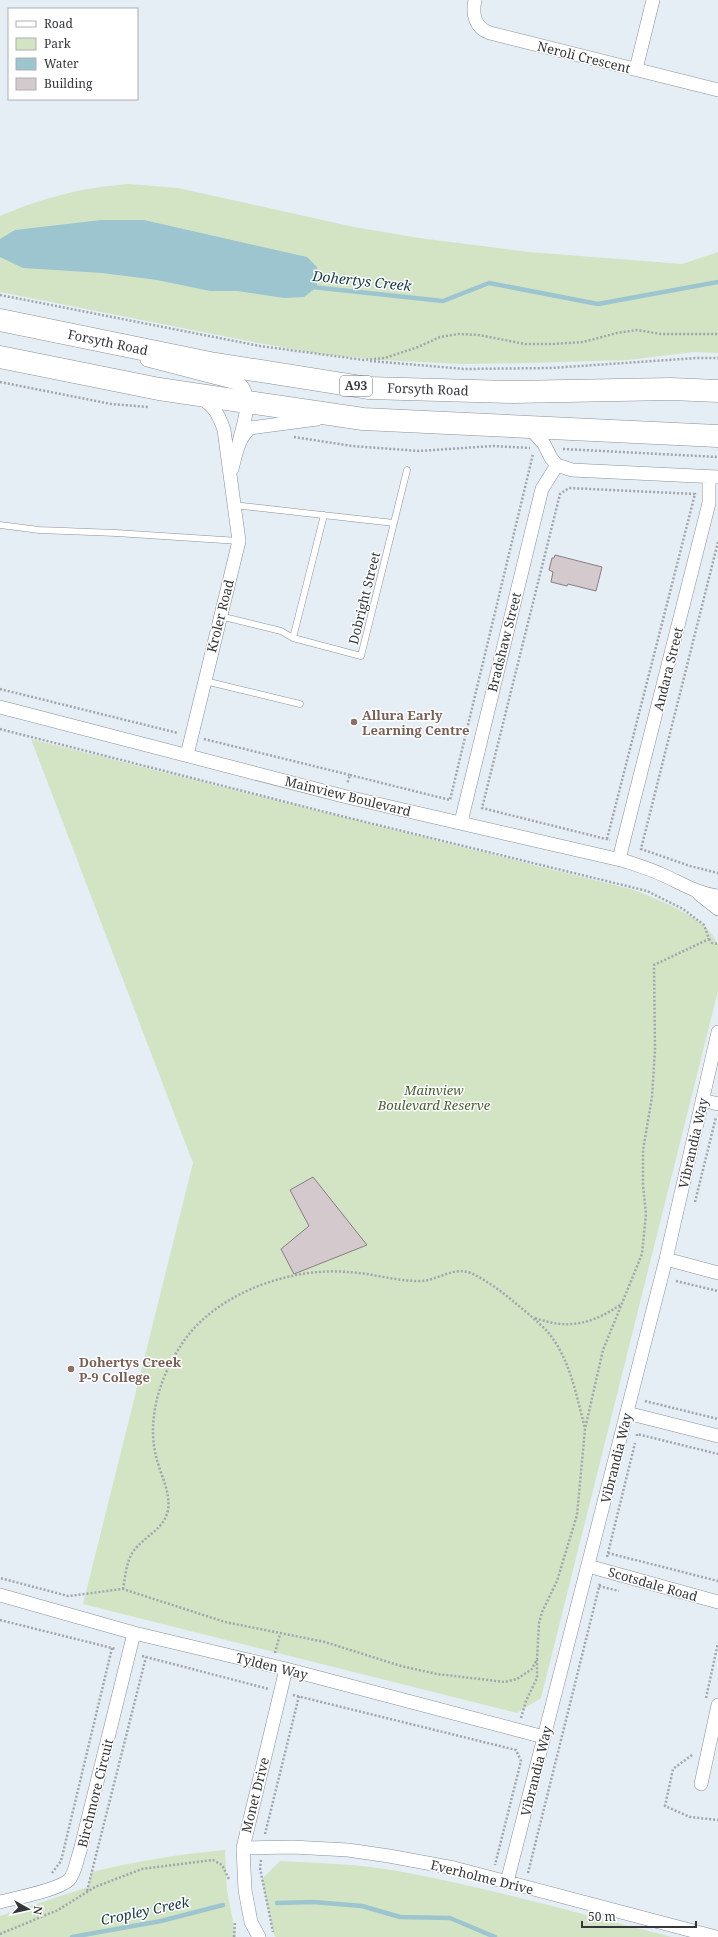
<svg xmlns="http://www.w3.org/2000/svg" width="718" height="1937" font-family="'Noto Serif',serif">
<style>
.green{fill:#d3e4c5}
.water{fill:#9cc5d0}
.lines{fill:none;stroke-linecap:round;stroke-linejoin:round}
.stream{stroke:#9cc5d0;stroke-width:4.5}
.building{fill:#d4c9cd;stroke:#887e82}
.lane-casing{stroke:#899198;stroke-width:7}
.street-casing{stroke:#899198;stroke-width:14}
.highway-casing{stroke:#899198;stroke-width:23}
.path{stroke:#a0a6ac;stroke-width:2.5;stroke-dasharray:2 2;stroke-linecap:butt}
.lane{stroke:#fff;stroke-width:6}
.street{stroke:#fff;stroke-width:13}
.highway{stroke:#fff;stroke-width:22}
.education-dot{fill:#8d6e63;stroke:#fff;stroke-width:1.5}
.labels{text-anchor:middle;stroke-width:3;stroke-linejoin:round;paint-order:stroke}
.shield{fill:#fff;stroke:#717375;stroke-width:1}
.shield-label{font-size:12px;font-weight:bold;fill:#34373a}
.street-label{font-size:13px;fill:#34373a;stroke:#fff}
.education-label{font-size:13px;font-weight:bold;fill:#785e54;stroke:#fff;text-anchor:start}
.park-label{font-size:13px;font-style:italic;fill:#455e2f;stroke:#fff}
.water-label{font-size:14px;font-style:italic;fill:#143a44;stroke:#fff}
</style>
<rect width="100%" height="100%" fill="#e5edf5"/>
<path class="green" d="M129,184L178,188L354,227L419,238L529,252L682,264L718,252V353L694,352L628,360L524,363L463,364L381,360L321,354L259,343L0,292V216C45,197 80,188 129,184Z
M31,739L634,890C657,899 710,919 718,945C718,954 718,980 718,991L541,1698L517,1713L83,1604L193,1163Z
M225,1850L227,1890L236,1937H0V1916L88,1887L92,1872C137,1861 180,1854 225,1850Z
M280,1861C320,1863 359,1864 398,1871C490,1888 581,1914 672,1937H276L274,1935L262,1879Z"/>
<path class="water" d="M101,220H144L307,257L317,267V287L304,297L284,298L237,291H210L157,280L102,273L23,268L0,257V239L15,230Z"/>
<g class="lines">
<path class="stream" d="M312,287L443,301L489,283L598,304L718,282
M277,1903L313,1902L362,1906L400,1917L450,1918L495,1937
M72,1937L161,1921L223,1905"/>
</g>
<path class="building" d="M555,555L602,567L596,591L568,584L567,586L551,582L553,572L549,570L552,558H554Z
M313,1177L367,1245L294,1274L281,1249L309,1226L290,1190Z"/>
<g class="lines">
<defs>
<path id="lane" d="M233,505L394,523
M0,525L39,530L116,533L239,541
M220,616L281,631L293,638L361,656L407,470
M293,638L324,515
M205,681L300,704"/>
<path id="street" d="M475,0C472,14 475,28 490,33L718,90
M636,69L653,0
M147,360L240,384C254,399 243,424 239,442
M529,427L544,444L551,458L557,465L572,470L718,477
M232,469C236,454 238,439 250,428L317,419
M0,707L343,796L625,861C637,865 650,869 663,875C681,883 698,894 718,896
M187,755L239,541L224,430C219,415 214,406 201,398
M461,822L539,501L542,489L557,465
M619,859L709,503V477
M699,894L718,909
M702,1100L718,1104
M666,1259L718,1273
M627,1413L718,1436
M588,1566L718,1602
M0,1595L134,1633L286,1669L544,1737
M701,1784L718,1705
M243,1848L292,1847L348,1850L389,1856L454,1868L716,1937
M507,1882L666,1259L718,1032
M0,1902C16,1898 58,1890 69,1880C75,1874 77,1859 80,1851L134,1633
M259,1937L251,1922L245,1890L243,1848L286,1669"/>
<path id="highway" d="M0,320L210,363L368,388L513,392L671,389L718,391
M0,357L159,389L363,419L718,436"/>
</defs>
<use href="#lane" class="lane-casing"/>
<use href="#street" class="street-casing"/>
<use href="#highway" class="highway-casing"/>
<path class="path" d="M0,295L260,346L364,360L385,358L418,347L440,337L458,334L479,335L525,344H553L583,342L617,333L637,330L661,334H718
M370,361L465,369L551,368L697,358H718
M0,382L111,404L148,407
M294,437L352,446L419,451L493,446L530,448
M563,449L718,457
M718,542L641,849L690,866L718,873
M0,689L178,733
M0,729L337,815L647,891L683,909L704,925L709,939L654,965L655,1050L652,1097L643,1150V1185L646,1214L642,1254L603,1350L585,1429L577,1515L557,1581L542,1612L539,1623L537,1659L532,1669L517,1679L505,1682L437,1674L401,1666L325,1642L225,1622L123,1589L68,1596L0,1578
M204,739L350,775L347,784
M350,775L450,800L533,454
M607,839L695,494L569,488L560,494L482,808L610,840
M709,939L712,943L718,944
M695,1202L716,1117
M676,1281L718,1291
M535,1318C568,1330 592,1324 620,1305
M645,1401L718,1419
M637,1436V1434L718,1454
M608,1553L718,1581
M607,1557L635,1443
M599,1586L619,1591
M123,1589C125,1578 126,1565 131,1555C141,1537 164,1531 168,1510C171,1492 160,1474 156,1456C146,1416 162,1371 186,1338C220,1292 292,1267 348,1272C371,1273 395,1281 418,1281C437,1282 451,1266 471,1273C486,1280 501,1291 514,1302C525,1311 536,1320 546,1330C570,1357 576,1395 585,1428
M0,1620L116,1649
M275,1653L280,1634
M142,1656L269,1689
M293,1695L516,1750L521,1761L495,1865
M706,1698L718,1643
M521,1718L526,1701L537,1678V1660
M692,1755L673,1769L665,1806L690,1817L718,1820
M265,1834L299,1696
M261,1860L260,1868L273,1932
M52,1873L61,1861L112,1648
M528,1873L600,1583
M87,1891L146,1657
M0,1934L58,1910L95,1887L142,1869L213,1860L222,1865L229,1879
M234,1937L235,1922"/>
<use href="#lane" class="lane"/>
<use href="#street" class="street"/>
<use href="#highway" class="highway"/>
</g>
<g class="education-dot">
<circle cx="354" cy="722" r="4"/>
<circle cx="71" cy="1369" r="4"/>
</g>
<g class="labels">
<rect class="shield" x="340" y="376" width="32" height="20" rx="3"/>
<g class="shield-label">
<text x="356" y="390">A93</text>
</g>
<g class="street-label">
<text transform="translate(584 57) rotate(14)" y="5">Neroli Crescent</text>
<text transform="translate(108 342) rotate(12)" y="5">Forsyth Road</text>
<text transform="translate(428 389) rotate(2)" y="5">Forsyth Road</text>
<text transform="translate(364 598) rotate(-76)" y="5">Dobright Street</text>
<text transform="translate(220 616) rotate(-76)" y="5">Kroler Road</text>
<text transform="translate(504 642) rotate(-76)" y="5">Bradshaw Street</text>
<text transform="translate(668 669) rotate(-76)" y="5">Andara Street</text>
<text transform="translate(348 796) rotate(14)" y="5">Mainview Boulevard</text>
<text transform="translate(693 1143) rotate(-77)" y="5">Vibrandia Way</text>
<text transform="translate(616 1458) rotate(-76)" y="5">Vibrandia Way</text>
<text transform="translate(653 1584) rotate(16)" y="5">Scotsdale Road</text>
<text transform="translate(272 1666) rotate(14)" y="5">Tylden Way</text>
<text transform="translate(536 1771) rotate(-76)" y="5">Vibrandia Way</text>
<text transform="translate(95 1793) rotate(-76)" y="5">Birchmore Circuit</text>
<text transform="translate(255 1795) rotate(-76)" y="5">Monet Drive</text>
<text transform="translate(482 1877) rotate(14)" y="5">Everholme Drive</text>
</g>
<g class="education-label">
<text x="362" y="720">Allura Early<tspan x="362" dy="15">Learning Centre</tspan></text>
<text x="79" y="1367">Dohertys Creek<tspan x="79" dy="15">P-9 College</tspan></text>
</g>
<g class="park-label">
<text x="434" y="1095">Mainview<tspan x="434" dy="15">Boulevard Reserve</tspan></text>
</g>
<g class="water-label">
<text transform="translate(362 281) rotate(6)" y="5">Dohertys Creek</text>
<text transform="translate(145 1911) rotate(-12)" y="5">Cropley Creek</text>
</g>
</g>
<rect x="8" y="8" width="130" height="92" fill="#ffffff" stroke="#aeafb0"/>
<rect x="16" y="21" width="20" height="6" fill="#ffffff" stroke="#aeafb0"/>
<text x="44" y="28" font-size="12" fill="#34373a">Road</text>
<rect x="16" y="38" width="20" height="12" fill="#d3e4c5" stroke="#aeafb0"/>
<text x="44" y="48" font-size="12" fill="#34373a">Park</text>
<rect x="16" y="58" width="20" height="12" fill="#9cc5d0" stroke="#aeafb0"/>
<text x="44" y="68" font-size="12" fill="#34373a">Water</text>
<rect x="16" y="78" width="20" height="12" fill="#d4c9cd" stroke="#aeafb0"/>
<text x="44" y="88" font-size="12" fill="#34373a">Building</text>
<g transform="translate(28 1909) rotate(98)" stroke="#ffffff" stroke-width="3" paint-order="stroke">
<path d="M0-3L7 15L0 10L-7 15Z" fill="#34373a"/>
<text y="-6" font-size="11" font-weight="bold" text-anchor="middle" fill="#34373a">N</text>
</g>
<path d="M582 1921v6h114v-6" fill="none" stroke="#34373a" stroke-width="2"/>
<text x="588" y="1921" font-size="12" fill="#34373a" stroke="#ffffff" stroke-width="3" paint-order="stroke">50 m</text>
</svg>
